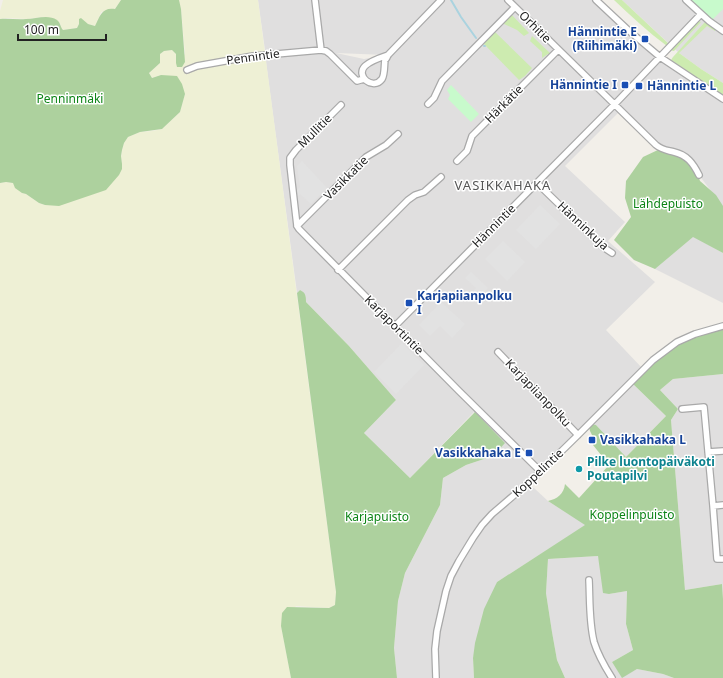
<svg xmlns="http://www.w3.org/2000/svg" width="723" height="678" font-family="'Noto Sans',sans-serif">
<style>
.residential{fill:#e0dfdf;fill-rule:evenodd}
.farmland{fill:#eef0d5}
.grass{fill:#cdebb0}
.forest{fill:#add19e}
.park{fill:#c8facc}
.parking{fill:#e2e2e2}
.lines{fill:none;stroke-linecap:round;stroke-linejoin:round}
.stream{stroke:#aad3df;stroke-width:2}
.street-casing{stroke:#a9a9a9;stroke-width:8}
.street{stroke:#fff;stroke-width:5.5}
.transit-dot{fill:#1a4fb4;stroke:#fff;stroke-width:1.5}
.culture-dot{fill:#0f9aa8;stroke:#fff;stroke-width:1.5}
.labels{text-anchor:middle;stroke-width:3;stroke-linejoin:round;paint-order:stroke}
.street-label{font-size:12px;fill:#222;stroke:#fff}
.transit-label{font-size:12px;font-weight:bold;fill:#164399;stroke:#fff;text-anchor:end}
.park-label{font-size:12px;fill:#0c8416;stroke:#fff}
.culture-label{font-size:12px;font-weight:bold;fill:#0d838f;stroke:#fff;text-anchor:start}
.neighbourhood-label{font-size:13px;letter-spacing:1px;fill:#555;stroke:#fff}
</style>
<rect width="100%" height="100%" fill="#f2efe9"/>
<path class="residential" d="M258,0H596L643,43L723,102V207L699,175L660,149L621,110L565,166L625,222L608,241L655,282L606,330L643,369L525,485L534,488L548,501L586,525L497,582L473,658L474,678H397L394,648L398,601L405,573L440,505L443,478L466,465L493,456L474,412L410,478L364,433L396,400L349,346L306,302V296L300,290L297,293L266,62L267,55L309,51L265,50ZM336,53L386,55L364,59Z
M622,0H723V83L701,69L679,53Z
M693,236L723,253V303L655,269Z
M723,374V599L722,584L685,590L671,420L678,409L660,390L673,379Z
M632,383L666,416L626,457L596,425L592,424Z
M598,556L609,594L627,591L626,624L633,650L612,662L622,677L637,669L663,674L674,678H565L557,660L552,632L546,593L548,559Z"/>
<path class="farmland" d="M3,0H121L115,9L101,12L96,26L88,24L79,19V24L77,28L63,30L61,28L60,23L44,17L27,19L7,18L0,19V11Z
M178,0H258L336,592L335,605L329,608L296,606L281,626L291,678H0V183L6,182L13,183L22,193L26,194L39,203L45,205L122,164L121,157L122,150L124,143L128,137L140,132L152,131L162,129L180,112L185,94L161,75L152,78L149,73L160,63V54L164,51L172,50L176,54V63L185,54L181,9Z"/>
<path class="grass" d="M614,0H622L669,44L667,46C648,32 631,16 614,0Z
M511,14L529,33L524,36L517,30L502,23Z
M698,21L701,22L674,51H673L671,50Z
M705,22L715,29V31L707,26L679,53L701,69L723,83V95L671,60L673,57Z
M494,31L532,68L525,76L519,80L482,42Z
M532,36L550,53L549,54H548L542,58V52L530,41Z"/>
<path class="forest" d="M121,0H179L181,9L185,62L182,67H177L176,63V54L172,50L164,51L160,54V63L149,73L152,78L161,75L177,76L182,84L185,94L180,112L162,129L140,132L128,137L124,143L122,150L121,156L122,164V169L119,175L106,190L59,206L45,205L39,203L26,194L22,193L15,188L13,183L6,182L0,183V19C9,18 17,20 26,19C36,19 48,14 57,20C61,23 60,27 63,30L77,28L79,24V19L81,18L88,24L95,26C100,16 102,7 115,9Z
M660,149L675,152L694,165L700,181L716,195L723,206V253L693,237L655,269L634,260L614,240L631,217L625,198L626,181L643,157Z
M300,290C306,293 306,296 306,302L349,346L396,400L364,433L410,478L475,412L505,443L493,456L466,465L443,478L440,505L405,573L398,601L394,648L397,678H291L281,626L282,613L287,607L329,608L335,605L336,592L297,293Z
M723,328V374L673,379L660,390L678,409L671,420L685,590L722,584L723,599V678H674L663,674L637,669L622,678L612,662L633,650L626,624L627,591L609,594L603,593L598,556L548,559L546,593L552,632L557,660L565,678H474L473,658L475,643L484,609L497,582L585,525L548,501C557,499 564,494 565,484L579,498L609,465L593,445L594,439L590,431L589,427L592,424L596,425L626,457L666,416L632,383C645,372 657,358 672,349C687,339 706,334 723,328Z"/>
<path class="park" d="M689,0H723V9L712,20Z
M451,85L479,114L471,122L448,99L450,95L447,90Z"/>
<path class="parking" d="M302,161L327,188L311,204L300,194L297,197L296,191L300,187L297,166Z
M540,205L560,224L536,249L516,230Z
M503,241L525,262L507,281L485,259Z
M471,272L488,288L478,299L472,293L476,288L465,278Z
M441,302L465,324L452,338L440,326L430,336L419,325Z
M402,343L424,365L396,394L374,372Z"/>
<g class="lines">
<path class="stream" d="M451,0L461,17L476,38
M484,46H485"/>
<defs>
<path id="street" d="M315,0L321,50
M508,0L656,145C662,150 666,150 674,152C687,155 693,163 699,175
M596,0L628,30L660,57L723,99
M686,0L709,21L723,31
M388,55C382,57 370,61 365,66C355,76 373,91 382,79C385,74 384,66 385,60C386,60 388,55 388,55L441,0
M187,70L197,66L253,56L321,50L326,51L330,54L357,81L364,79
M428,104L434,98L442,81L515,7
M341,105L296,150L290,158V165L297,226L299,229L459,391L540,471
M457,161L467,151L472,136L558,50
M537,183L603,247L612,253
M297,226L366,157L386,145L398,134
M338,270L408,200L415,195L424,192L441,177
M395,326L614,105L701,14
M498,352L578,435
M682,409L704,407L713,506L717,559H723
M708,452L723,451
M713,506L723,505
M589,580C590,600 589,622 594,642C598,655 605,667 612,678
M436,678L435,649L437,631L446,591L451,576L459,561L473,538L482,525L492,514L533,479L577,436L653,360L677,342L695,334L723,326"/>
</defs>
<use href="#street" class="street-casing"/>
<use href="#street" class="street"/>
</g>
<g class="transit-dot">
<rect x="641" y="35" width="8" height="8" rx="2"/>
<rect x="621" y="81" width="8" height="8" rx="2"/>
<rect x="635" y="82" width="8" height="8" rx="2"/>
<rect x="405" y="299" width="8" height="8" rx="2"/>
<rect x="588" y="436" width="8" height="8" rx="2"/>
<rect x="525" y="449" width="8" height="8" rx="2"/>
</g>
<circle class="culture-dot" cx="579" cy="469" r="4"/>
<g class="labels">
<g class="street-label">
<text transform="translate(535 27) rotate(45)" y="4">Orhitie</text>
<text transform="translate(253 57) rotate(-8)" y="4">Pennintie</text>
<text transform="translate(504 104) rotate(-45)" y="4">Härkätie</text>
<text transform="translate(315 131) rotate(-45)" y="4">Mullitie</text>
<text transform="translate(346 178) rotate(-45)" y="4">Vasikkatie</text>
<text transform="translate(494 226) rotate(-45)" y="4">Hännintie</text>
<text transform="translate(583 226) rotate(43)" y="4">Hänninkuja</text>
<text transform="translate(394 325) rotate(45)" y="4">Karjaportintie</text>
<text transform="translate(538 393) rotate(46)" y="4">Karjapiianpolku</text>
<text transform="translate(538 473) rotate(-43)" y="4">Koppelintie</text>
</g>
<g class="transit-label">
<text x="637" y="36">Hännintie E<tspan x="637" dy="14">(Riihimäki)</tspan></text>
<text x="617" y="89">Hännintie I</text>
<text x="647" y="90" text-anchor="start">Hännintie L</text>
<text x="417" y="300" text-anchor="start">Karjapiianpolku<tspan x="417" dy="14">I</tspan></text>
<text x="600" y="444" text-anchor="start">Vasikkahaka L</text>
<text x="521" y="457">Vasikkahaka E</text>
</g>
<g class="park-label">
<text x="70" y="103">Penninmäki</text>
<text x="668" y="208">Lähdepuisto</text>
<text x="632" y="519">Koppelinpuisto</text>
<text x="377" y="521">Karjapuisto</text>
</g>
<g class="culture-label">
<text x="587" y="466">Pilke luontopäiväkoti<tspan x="587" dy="14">Poutapilvi</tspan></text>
</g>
<g class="neighbourhood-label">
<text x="503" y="190">VASIKKAHAKA</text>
</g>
</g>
<path d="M18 34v6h88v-6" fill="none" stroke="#222222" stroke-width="2"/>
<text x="24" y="34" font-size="12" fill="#222222" stroke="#ffffff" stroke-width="3" paint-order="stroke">100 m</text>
</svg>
